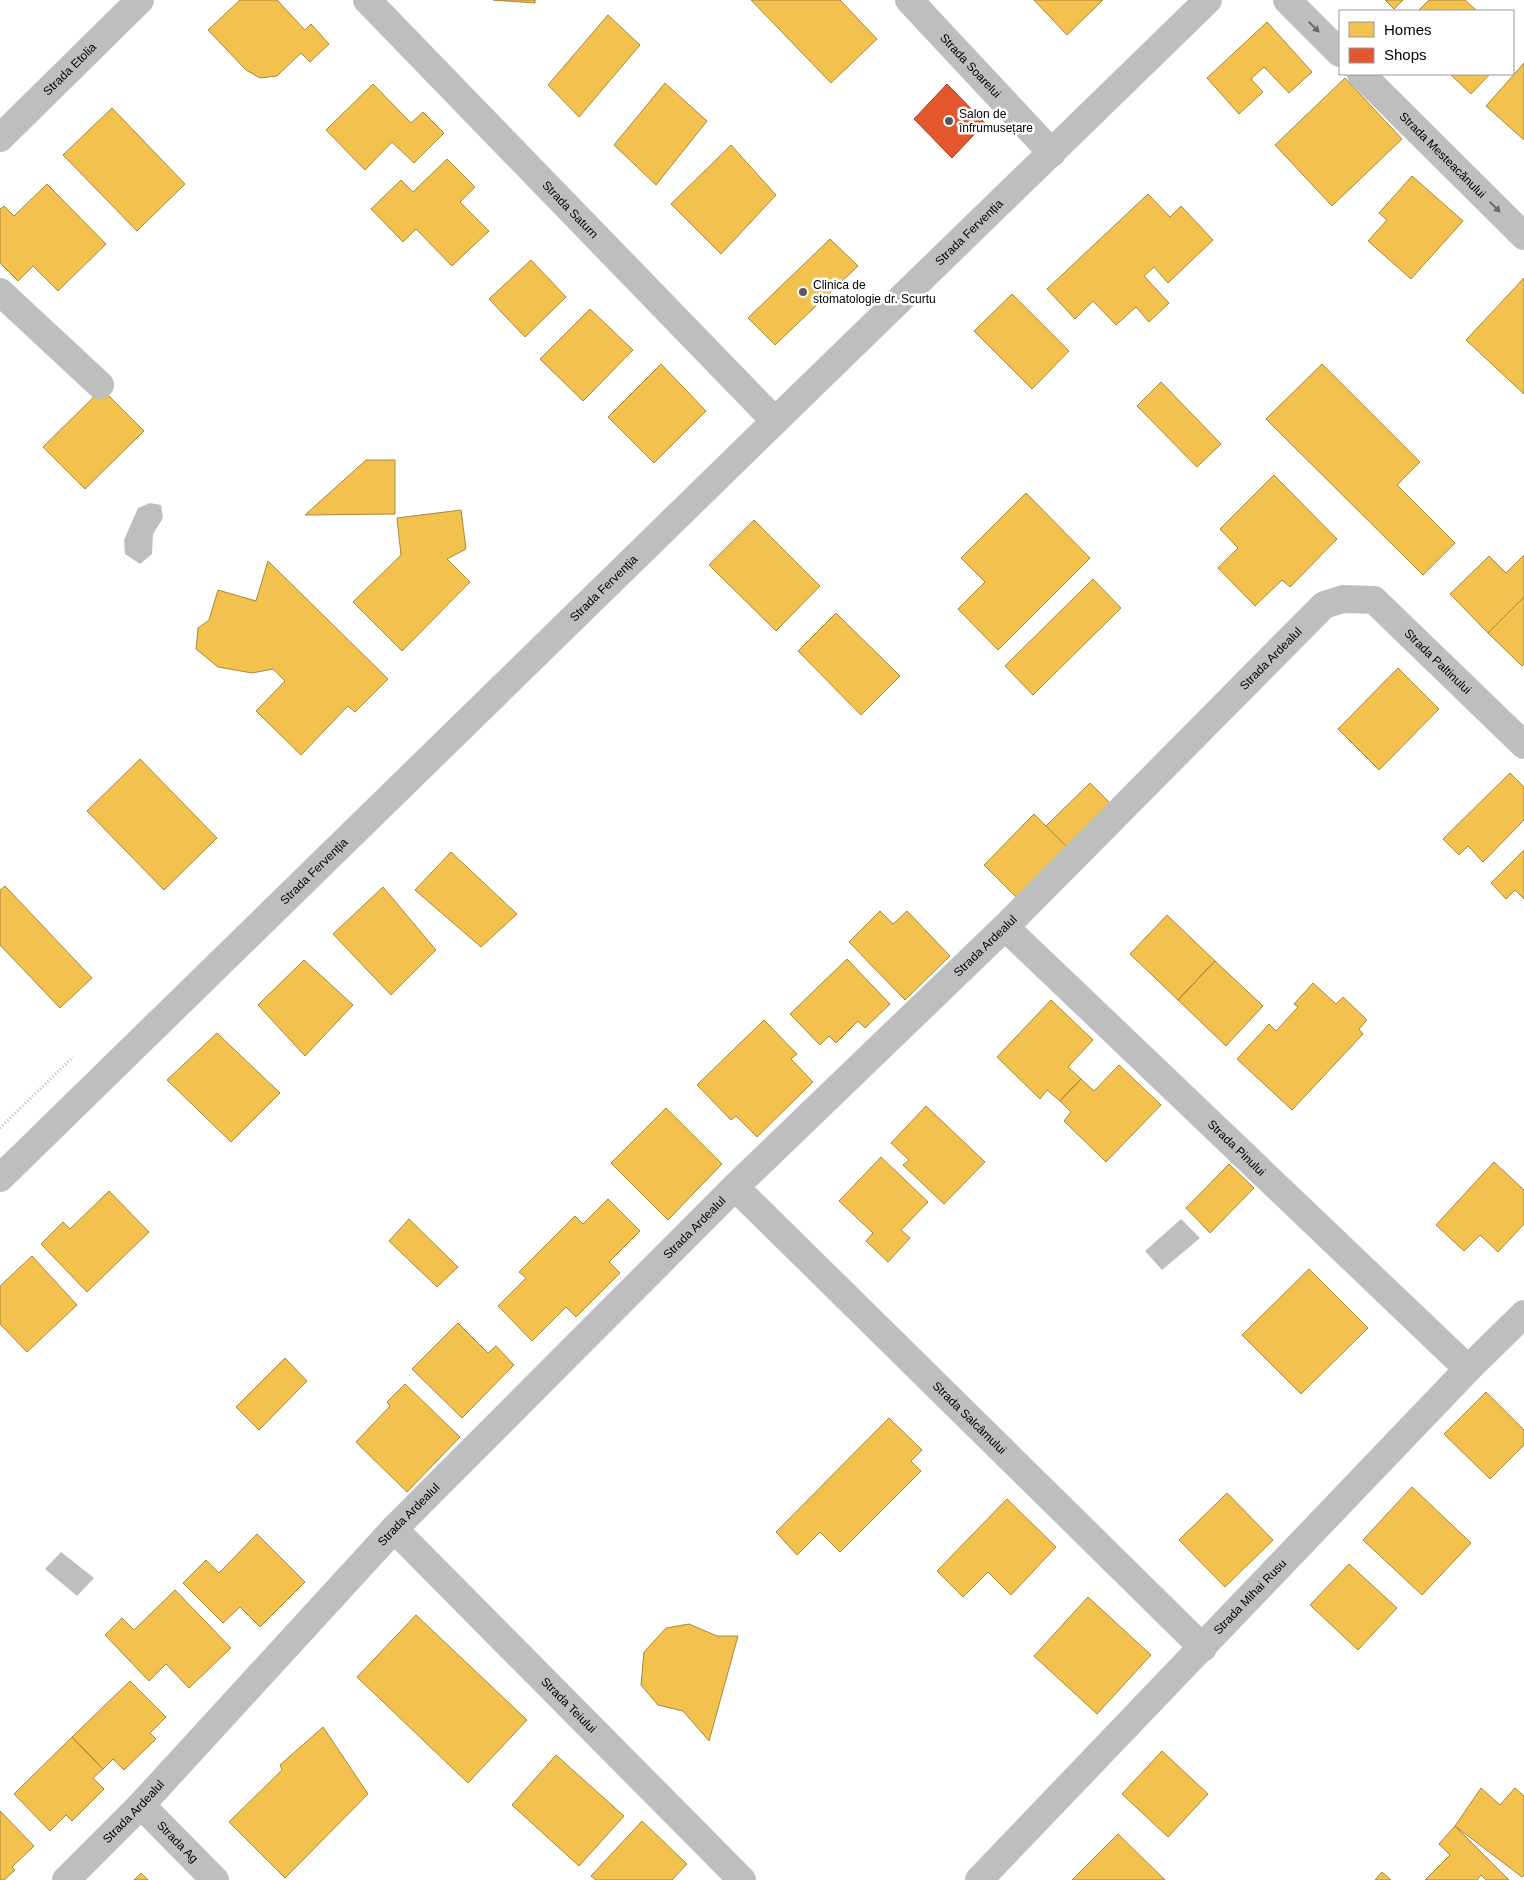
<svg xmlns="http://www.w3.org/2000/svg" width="1524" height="1880" font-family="Helvetica,sans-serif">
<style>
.water{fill:#bebebe}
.homes{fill:#f2c14e;stroke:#a98737}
.shops{fill:#e4572e;stroke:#a03d20}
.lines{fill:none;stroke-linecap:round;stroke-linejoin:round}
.path{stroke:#b9b9b9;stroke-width:3;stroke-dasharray:1 2.5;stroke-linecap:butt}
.minor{stroke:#bebebe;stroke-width:28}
.oneway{fill:#686868}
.poi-dot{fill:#595959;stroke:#fff;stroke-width:2}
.labels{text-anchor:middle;stroke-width:5;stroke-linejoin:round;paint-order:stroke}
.street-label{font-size:12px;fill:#000;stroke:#fff}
.poi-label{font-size:12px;fill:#000;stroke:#fff;text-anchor:start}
</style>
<rect width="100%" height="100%" fill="#fff"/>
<path class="water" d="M150,503L161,505L163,518L153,534L152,554L140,564L125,554L124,540L138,508Z
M1181,1219L1200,1238L1162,1270L1145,1251Z
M61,1552L94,1578L77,1596L45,1569Z"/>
<path class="homes" d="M240,0H277L305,30L311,24L329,44L310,62L301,53L277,76L260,78L246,70L208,30Z
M493,0H535V3Z
M751,0H840L877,39L831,83Z
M1034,0H1103L1067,35Z
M1385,0H1403L1394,9Z
M1429,0H1465L1477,11H1418Z
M608,15L640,45L579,117L548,85Z
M1267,22L1312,72L1289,93L1264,67L1251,79L1263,92L1239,114L1207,78Z
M1524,63V140L1486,106Z
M1450,74H1490L1471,94Z
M1345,78L1402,139L1332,206L1275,145Z
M665,83L707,121L656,185L614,145Z
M373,84L411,123L423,112L444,133L414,163L392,142L365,170L326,130Z
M112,108L185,184L137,231L63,155Z
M731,145L776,195L721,254L671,204Z
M447,159L475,187L460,202L489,231L452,266L416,229L403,242L371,209L401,180L413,192Z
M1412,176L1463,221L1411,279L1368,241L1387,220L1379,213Z
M47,184L106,244L58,291L33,266L18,281L0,263V209L4,206L14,216Z
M1148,194L1170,217L1181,206L1213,240L1168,283L1154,267L1144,276L1169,303L1149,322L1136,307L1116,325L1093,301L1075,319L1047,289Z
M830,239L858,266L775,345L748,318Z
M531,260L566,297L525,337L489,299Z
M1524,278V394L1466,340Z
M1012,294L1069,351L1032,389L974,331Z
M590,309L633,350L583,401L540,359Z
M661,364L706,411L654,463L608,417Z
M1322,364L1420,462L1397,485L1455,543L1423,575L1266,419Z
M1161,382L1221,444L1197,467L1137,406Z
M102,389L144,431L85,489L43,447Z
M366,460H395V514L305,515Z
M1274,475L1337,539L1290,587L1282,580L1255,606L1218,568L1238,548L1220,529Z
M1026,493L1090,558L998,650L958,609L985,582L961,558Z
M461,510L466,549L447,559L470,582L402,651L353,602L401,555L397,518Z
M754,520L820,586L776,631L709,565Z
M1524,555V597L1488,633L1450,594L1489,556L1506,573Z
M268,561L388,679L355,712L348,706L301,755L256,711L285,681L273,669L252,673L218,667L196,649L198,628L209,620L218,590L256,601Z
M1093,579L1121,608L1033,695L1005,666Z
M1524,597V664L1522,666L1488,633Z
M836,613L900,676L861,715L798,651Z
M1398,668L1439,709L1379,770L1338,729Z
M140,759L217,838L164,890L87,811Z
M1510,773L1524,787V820L1483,862L1468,846L1459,855L1443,839Z
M1090,783L1111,804L1068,848L1046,826Z
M1034,814L1068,848L1017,898L984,865Z
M1524,850V899L1515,890L1506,899L1491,883Z
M451,852L517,914L481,947L415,890Z
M5,886L92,978L60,1008L0,945V890Z
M383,887L436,950L391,995L333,934Z
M880,911L893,924L907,911L950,956L905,1000L849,942Z
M1167,915L1215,961L1178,1000L1130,954Z
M847,959L890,1004L865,1028L858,1021L836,1043L829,1036L820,1045L790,1014Z
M304,960L353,1005L305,1056L258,1005Z
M1215,961L1263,1006L1226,1046L1178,1000Z
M1313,983L1336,1004L1343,997L1367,1020L1359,1029L1363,1034L1292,1110L1237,1059L1269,1024L1276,1031L1298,1007L1294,1004Z
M1051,1000L1093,1040L1068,1067L1081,1079L1060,1101L1047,1090L1040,1099L997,1057Z
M764,1020L797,1054L791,1059L813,1082L757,1137L736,1116L731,1120L697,1085Z
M217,1033L280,1093L231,1142L167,1080Z
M1119,1065L1161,1105L1106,1162L1064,1121L1071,1112L1060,1101L1081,1079L1094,1091Z
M926,1106L985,1162L944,1204L903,1165L909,1160L891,1143Z
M666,1108L722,1164L668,1220L611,1163Z
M881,1157L928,1202L901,1230L910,1238L888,1262L866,1241L873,1233L839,1201Z
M1494,1162L1524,1190V1224L1498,1252L1480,1235L1464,1251L1436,1225Z
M1229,1164L1254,1188L1210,1233L1186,1208Z
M109,1191L149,1232L87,1292L41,1244L63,1222L70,1229Z
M608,1199L640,1231L609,1262L620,1273L576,1317L566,1307L532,1341L498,1306L526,1278L519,1272L575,1216L583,1224Z
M409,1219L458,1267L437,1287L389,1241Z
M32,1256L77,1305L27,1352L0,1324V1286Z
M1309,1269L1368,1328L1301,1394L1242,1335Z
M458,1323L488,1353L496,1346L514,1365L462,1418L412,1369Z
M285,1358L307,1381L259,1430L236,1407Z
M405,1384L460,1437L407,1492L356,1442L390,1406L387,1402Z
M1486,1392L1524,1430V1445L1490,1479L1444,1434Z
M889,1418L922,1450L911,1461L921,1471L840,1552L820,1532L797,1555L776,1532Z
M1412,1487L1471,1543L1422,1595L1363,1540Z
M1227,1493L1273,1540L1225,1587L1179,1540Z
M1007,1499L1056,1547L1011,1595L988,1572L963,1597L937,1571Z
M257,1534L305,1582L260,1627L240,1607L223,1623L183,1583L206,1560L219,1573Z
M1349,1564L1397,1608L1358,1650L1310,1605Z
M175,1590L231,1648L189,1688L166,1664L149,1681L105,1635L122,1618L134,1630Z
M1088,1597L1151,1655L1097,1714L1034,1656Z
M416,1615L527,1720L468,1783L357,1677Z
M689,1624L717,1636H738L709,1741L683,1711L658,1705L641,1685L644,1652L666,1628Z
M130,1681L166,1717L150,1733L156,1739L124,1770L113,1759L103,1769L72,1737Z
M323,1727L368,1794L285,1878L229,1822L282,1770L280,1765Z
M72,1737L103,1769L93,1778L104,1789L72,1821L66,1815L50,1831L14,1794Z
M1162,1751L1208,1794L1168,1837L1122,1794Z
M556,1755L624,1816L579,1866L512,1805Z
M1481,1788L1500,1805L1515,1788L1524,1796V1875L1522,1877L1455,1826Z
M0,1811L34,1846L12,1867L15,1870L4,1880H0Z
M642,1821L687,1864L672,1880H596L591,1876Z
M1455,1826L1509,1880H1486L1481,1875L1477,1880H1425L1450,1855L1439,1844Z
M1118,1834L1165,1880H1072Z
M1382,1872L1391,1880H1375Z
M141,1873L148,1880H134Z"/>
<path class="shops" d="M947,84L985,123L952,158L914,119Z"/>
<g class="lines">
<path class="path" d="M0,1128L73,1057"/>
<g class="minor">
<path id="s1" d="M367,0L775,421"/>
<path id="s2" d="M909,0L1052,153"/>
<path d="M1287,0L1340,53"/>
<path id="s3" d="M1361,74L1524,236"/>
<path id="s4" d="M0,138L140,0"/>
<path d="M0,292L100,385"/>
<path id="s5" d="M1005,927L1468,1369"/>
<path id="s6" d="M0,1178L775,421L1208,0"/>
<path id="s7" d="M735,1187L1203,1648"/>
<path id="s8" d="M394,1529L742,1880"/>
<path id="s9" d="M141,1805L215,1880"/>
<path id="s10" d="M66,1880L141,1805L394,1529L735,1187L1005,927L1324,605L1343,599L1374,600L1524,745"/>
<path id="s11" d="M979,1880L1468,1369L1524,1314"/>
</g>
</g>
<defs><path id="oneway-solid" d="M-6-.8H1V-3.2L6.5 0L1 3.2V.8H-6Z" transform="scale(1.25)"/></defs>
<g class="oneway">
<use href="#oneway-solid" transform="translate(1314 27) rotate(45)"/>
<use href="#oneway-solid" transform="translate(1495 207) rotate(45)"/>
</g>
<g class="poi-dot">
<circle cx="949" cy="121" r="5"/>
<circle cx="803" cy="292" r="5"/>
</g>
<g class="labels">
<g class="street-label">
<text dy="4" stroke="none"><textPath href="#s2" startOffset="90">Strada Soarelui</textPath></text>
<text dy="4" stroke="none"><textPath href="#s4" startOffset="98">Strada Etolia</textPath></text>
<text dy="4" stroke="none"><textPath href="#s3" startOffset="115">Strada Mesteacănului</textPath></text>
<text dy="4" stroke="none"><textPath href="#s1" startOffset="292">Strada Saturn</textPath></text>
<text dy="4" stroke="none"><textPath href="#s6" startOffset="1354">Strada Fervenția</textPath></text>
<text dy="4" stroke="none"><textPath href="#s6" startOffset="844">Strada Fervenția</textPath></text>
<text dy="4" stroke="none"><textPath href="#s10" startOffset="1716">Strada Ardealul</textPath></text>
<text dy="4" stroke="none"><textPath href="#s10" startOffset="1931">Strada Paltinului</textPath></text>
<text dy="4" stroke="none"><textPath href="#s6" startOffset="439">Strada Fervenția</textPath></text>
<text dy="4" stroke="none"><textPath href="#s10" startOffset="1311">Strada Ardealul</textPath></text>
<text dy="4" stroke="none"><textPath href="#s5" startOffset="320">Strada Pinului</textPath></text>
<text dy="4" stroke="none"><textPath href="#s10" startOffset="906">Strada Ardealul</textPath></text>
<text dy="4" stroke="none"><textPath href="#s7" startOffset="329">Strada Salcâmului</textPath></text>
<text dy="4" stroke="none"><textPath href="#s10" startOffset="501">Strada Ardealul</textPath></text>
<text dy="4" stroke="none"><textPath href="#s11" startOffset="392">Strada Mihai Rusu</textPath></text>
<text dy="4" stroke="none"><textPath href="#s8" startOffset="248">Strada Teiului</textPath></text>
<text dy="4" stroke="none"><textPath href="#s10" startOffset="96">Strada Ardealul</textPath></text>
<text dy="4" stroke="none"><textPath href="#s9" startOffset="52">Strada Ag</textPath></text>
</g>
<g class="poi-label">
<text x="959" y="118">Salon de<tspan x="959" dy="14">înfrumusețare</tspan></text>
<text x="813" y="289">Clinica de<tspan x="813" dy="14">stomatologie dr. Scurtu</tspan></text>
</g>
</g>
<rect x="1339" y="10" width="175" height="65" fill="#ffffff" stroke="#999999"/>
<rect x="1349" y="22" width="25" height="15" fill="#f2c14e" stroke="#999999"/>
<text x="1384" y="35" font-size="15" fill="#000000">Homes</text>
<rect x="1349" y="48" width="25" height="15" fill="#e4572e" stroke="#999999"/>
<text x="1384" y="60" font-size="15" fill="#000000">Shops</text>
</svg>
